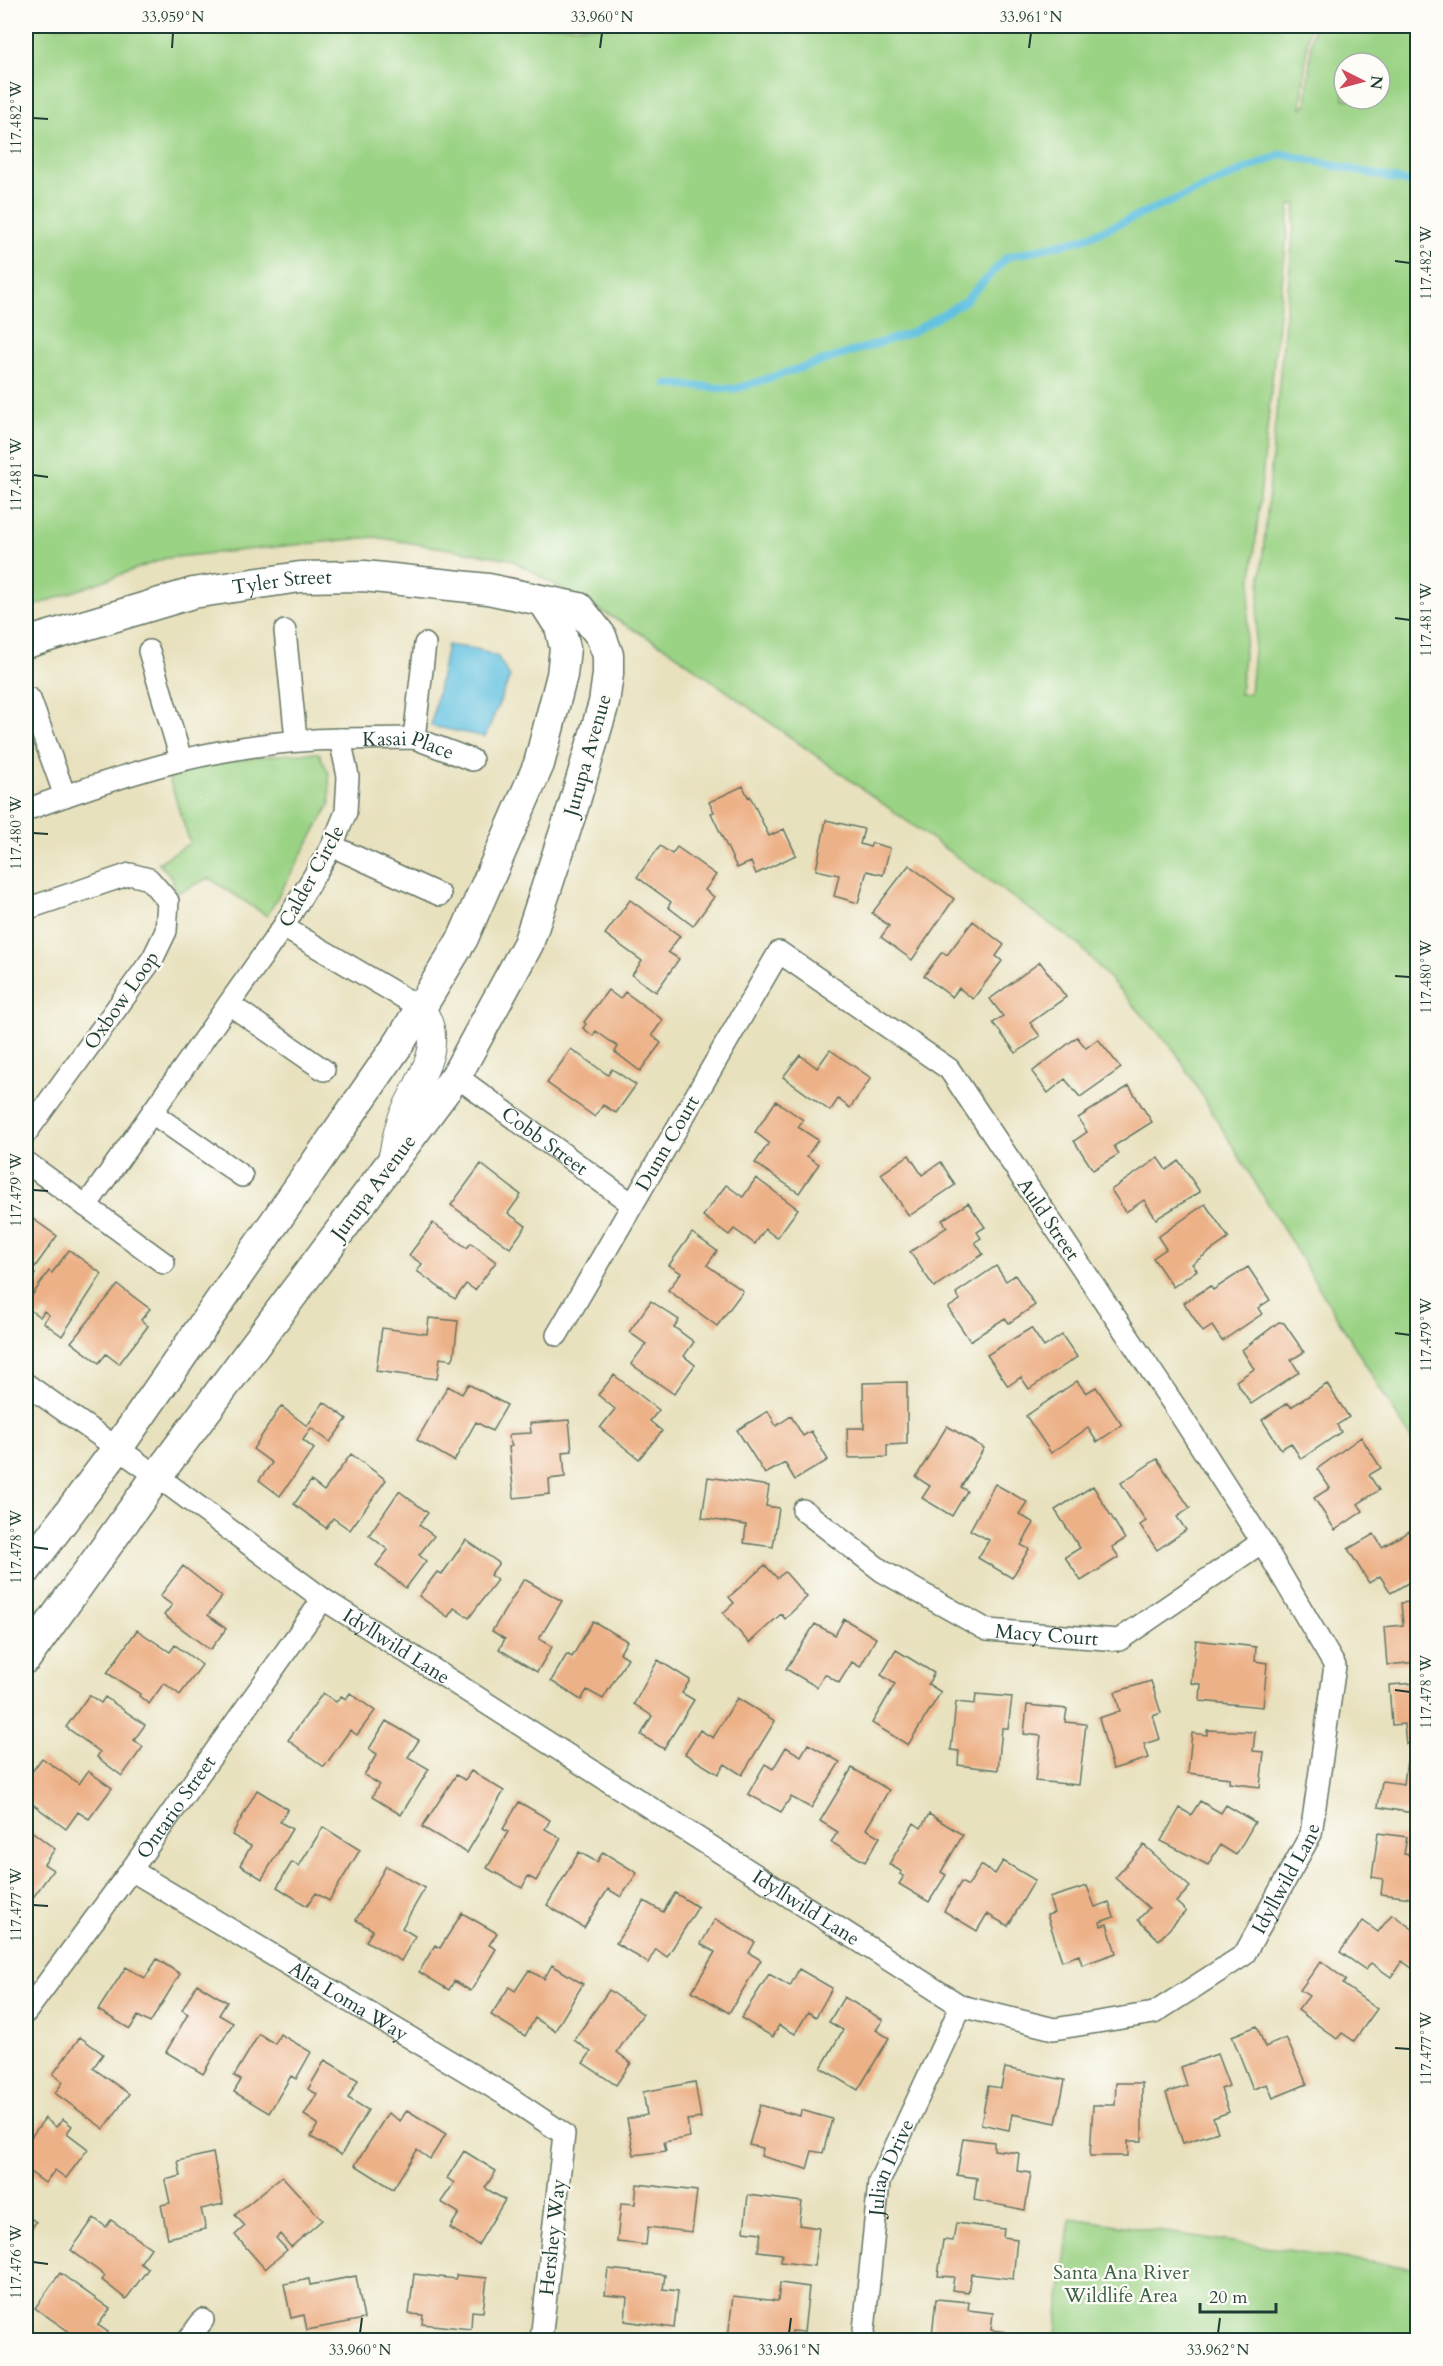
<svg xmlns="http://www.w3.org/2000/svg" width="1443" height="2366" font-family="Cardo,serif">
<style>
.green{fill:#9bd385;stroke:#5d885c;stroke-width:1.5;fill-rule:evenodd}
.water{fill:#62c1e0;stroke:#407f8a;stroke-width:1.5}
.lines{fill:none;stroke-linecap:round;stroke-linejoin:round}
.stream{stroke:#62c1e0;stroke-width:8}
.building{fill:#edb187}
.minor-casing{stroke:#657664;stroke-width:24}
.tertiary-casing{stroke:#657664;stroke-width:28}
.secondary-casing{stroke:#657664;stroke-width:33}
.minor{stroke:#fff;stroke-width:21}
.tertiary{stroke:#fff;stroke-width:26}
.secondary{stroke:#fff;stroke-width:30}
.ticks{fill:none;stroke:#1f3d34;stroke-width:2}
.labels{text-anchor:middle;stroke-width:4.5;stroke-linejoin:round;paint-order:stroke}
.street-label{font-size:20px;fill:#1f3d34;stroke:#fdfcf7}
.park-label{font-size:20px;fill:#3e6248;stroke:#fdfcf7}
.neatline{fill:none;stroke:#1f3d34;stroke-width:2}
.ticks-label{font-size:15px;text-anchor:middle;fill:#1f3d34}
</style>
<rect width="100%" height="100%" fill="#fdfcf7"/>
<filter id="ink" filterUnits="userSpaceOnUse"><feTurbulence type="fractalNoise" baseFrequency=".0167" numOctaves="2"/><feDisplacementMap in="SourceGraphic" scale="12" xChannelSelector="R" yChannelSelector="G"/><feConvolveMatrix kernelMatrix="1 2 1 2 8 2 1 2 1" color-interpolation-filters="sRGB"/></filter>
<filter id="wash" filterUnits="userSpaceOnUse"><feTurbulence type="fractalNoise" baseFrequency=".008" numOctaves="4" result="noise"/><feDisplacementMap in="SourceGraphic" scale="24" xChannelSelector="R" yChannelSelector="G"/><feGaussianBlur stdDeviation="1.35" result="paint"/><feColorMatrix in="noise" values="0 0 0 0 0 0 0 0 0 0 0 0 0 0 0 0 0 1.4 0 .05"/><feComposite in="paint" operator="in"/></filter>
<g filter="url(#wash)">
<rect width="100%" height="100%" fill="#e8e1be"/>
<path class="green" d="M26,26H1309L1301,108L1306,105L1313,26H1417V1449L1175,1051L1079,945L668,649L510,559L375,537L166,558L26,609ZM1344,63H1380V99H1344ZM1296,204L1250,693L1240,694L1290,205Z
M304,753H319L329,774L330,804L267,916L209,878L177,893L171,876L158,863L190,843L167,772L256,757Z
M1070,2218L1417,2269V2340H1055Z"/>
<path class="water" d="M447,645L477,649L498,657L510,677L485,737L431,726Z"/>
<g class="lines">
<path class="stream" d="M667,384L735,389L911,333L965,301L1007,257L1083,239L1282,154L1418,184"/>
</g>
<g id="blocks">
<path class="building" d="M743,786L748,797L750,796L769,836L784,829L796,855L756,874L751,862L737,868L711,813L714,812L709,802Z
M826,820L864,829L860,844L870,847L872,843L890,848L883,875L867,871L858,903L834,896L839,875L816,870Z
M660,846L672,854L677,847L716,875L705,890L714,897L693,926L668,907L671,902L637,877Z
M909,865L954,899L912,960L881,937L889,926L872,913Z
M630,900L680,936L668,952L679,959L656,992L632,975L642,961L605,934Z
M973,921L1004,945L996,956L1002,961L973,999L959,988L952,997L924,976L942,952L947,955Z
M1040,962L1066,997L1030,1023L1040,1036L1016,1053L993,1023L1003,1016L990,999Z
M608,990L620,999L625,992L663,1020L652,1035L661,1043L640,1071L615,1052L618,1047L596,1031L593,1036L583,1028L586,1024L584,1022Z
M1077,1037L1086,1048L1098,1039L1121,1068L1080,1097L1065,1079L1048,1093L1032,1072Z
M571,1049L608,1075L612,1069L636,1085L616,1113L603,1105L595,1117L547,1083Z
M830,1050L871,1078L850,1108L838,1099L830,1111L783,1077L800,1055L817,1068Z
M1129,1086L1152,1122L1114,1146L1119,1154L1093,1170L1074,1141L1087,1132L1078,1118Z
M776,1101L803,1120L798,1127L818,1140L807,1156L819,1164L799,1193L755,1163L769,1143L755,1132Z
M909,1155L922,1175L941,1162L955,1185L909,1216L881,1174Z
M1158,1158L1166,1170L1179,1161L1200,1192L1156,1219L1144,1200L1126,1212L1111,1190Z
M481,1164L521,1195L508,1213L526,1226L510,1248L451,1205Z
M756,1178L798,1209L777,1238L765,1229L755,1244L734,1229L729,1235L703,1216L726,1185L743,1197Z
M968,1203L985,1227L977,1232L981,1238L975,1242L983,1254L934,1287L910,1252L947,1227L942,1220Z
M1205,1204L1229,1238L1192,1264L1197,1270L1173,1287L1153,1258L1166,1249L1158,1237Z
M26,1214L57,1236L32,1271L35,1274L26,1287Z
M433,1223L467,1248L471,1243L496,1262L475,1290L466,1284L455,1299L417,1271L422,1264L409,1255Z
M692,1233L717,1251L707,1265L743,1291L717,1326L668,1290L681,1273L669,1265Z
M69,1250L102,1274L62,1336L43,1322L49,1315L44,1311L40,1317L26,1307V1304L49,1271L52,1273Z
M996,1266L1006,1281L1015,1275L1035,1305L1009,1323L1005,1318L970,1341L948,1308L960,1300L956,1293Z
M1248,1267L1270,1300L1258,1308L1262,1314L1222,1341L1212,1326L1203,1332L1184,1303L1210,1286L1213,1290Z
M118,1285L150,1309L141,1320L148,1326L119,1364L106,1354L99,1363L71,1342Z
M651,1301L679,1320L674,1327L694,1342L684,1356L695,1365L674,1394L631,1364L646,1344L629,1332Z
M429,1318L458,1321L454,1356L452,1360L440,1358L437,1379L376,1371L382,1328L427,1334Z
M1279,1322L1284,1323L1304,1352L1291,1360L1299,1372L1251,1404L1236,1381L1254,1369L1242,1350Z
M1031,1328L1044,1347L1062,1335L1077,1357L1029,1389L1021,1377L1008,1386L987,1355Z
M614,1375L659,1410L650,1421L662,1431L639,1459L600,1428L615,1409L598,1395Z
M1077,1381L1086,1393L1096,1387L1122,1425L1097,1442L1088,1428L1051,1453L1026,1416Z
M907,1382V1444L887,1445V1457L848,1458L847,1428H864L863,1383Z
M468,1384L507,1405L492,1431L476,1422L454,1461L417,1440L448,1386L462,1394Z
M1327,1384L1349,1417L1337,1425L1341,1432L1301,1459L1291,1443L1281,1449L1262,1420L1288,1403L1291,1407Z
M324,1402L347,1419L330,1442L311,1428L303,1440L314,1449L280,1496L259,1480L272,1463L253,1449L281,1406L307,1426Z
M768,1411L776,1426L791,1416L803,1436L811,1431L828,1460L795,1480L785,1463L765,1474L737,1430Z
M569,1420L572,1451L563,1452L565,1477L549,1479L550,1494L514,1498L509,1447L512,1446L508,1437L511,1434L531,1433L530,1423Z
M947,1426L984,1448L961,1487L967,1491L952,1516L922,1498L930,1486L916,1477Z
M1361,1437L1381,1468L1369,1475L1379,1490L1358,1504L1363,1511L1335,1530L1314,1498L1330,1488L1317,1469Z
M351,1454L386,1480L350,1530L333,1518L326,1528L294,1504L311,1481L324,1491Z
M1157,1459L1190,1508L1177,1517L1186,1530L1157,1550L1140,1525L1146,1521L1121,1483Z
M708,1477L769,1486L766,1506L779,1508L773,1547L744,1543L746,1525L702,1518Z
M995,1484L1027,1502L1019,1514L1034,1523L1021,1545L1029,1549L1012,1578L978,1558L989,1540L970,1530Z
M1093,1486L1125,1539L1112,1547L1119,1557L1081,1581L1065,1557L1080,1548L1055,1510Z
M399,1491L428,1513L419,1525L434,1536L419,1555L426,1561L406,1588L376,1565L388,1550L369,1535Z
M1418,1526V1577L1391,1593L1380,1576L1369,1583L1348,1549L1374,1534L1382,1547Z
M466,1540L499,1563L490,1575L497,1580L469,1618L454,1608L448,1617L419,1596L437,1572L442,1574Z
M765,1565L777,1578L785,1572L807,1597L785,1619L781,1614L749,1643L723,1613L734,1603L729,1597Z
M183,1566L222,1597L208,1615L226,1629L210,1650L164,1615L172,1605L160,1596Z
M524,1579L562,1601L539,1639L552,1647L537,1672L499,1649L505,1639L492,1631Z
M1418,1601V1662L1387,1665L1384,1627L1403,1625L1401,1603Z
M844,1619L876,1638L860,1667L852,1662L839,1683L825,1674L817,1687L786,1669L815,1624L835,1635Z
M593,1621L627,1641L620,1653L628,1658L603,1699L587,1690L581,1700L551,1681L567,1654L572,1657Z
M137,1630L170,1652L175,1645L202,1665L180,1695L164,1683L149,1704L139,1696L140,1694L107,1673Z
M1196,1640L1256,1647L1255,1661L1267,1663L1263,1707L1200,1701L1201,1684L1191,1683Z
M896,1650L934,1673L928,1684L941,1692L908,1745L872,1723L895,1684L881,1675Z
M658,1660L690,1680L682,1693L694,1700L664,1749L641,1735L652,1716L634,1704Z
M1151,1681L1161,1713L1153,1716L1160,1739L1144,1744L1149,1758L1113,1769L1099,1718L1120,1711L1115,1692Z
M1417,1683L1418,1743L1406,1744L1404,1724L1392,1725L1389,1685Z
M323,1693L336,1702L341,1696L346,1699L350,1693L375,1711L357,1735L350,1730L324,1767L288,1740Z
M976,1694L1012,1697L1008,1728H1002L998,1770L958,1765L959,1751L951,1750L956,1702L975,1704Z
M89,1695L101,1703L105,1697L145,1725L134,1740L143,1747L122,1776L97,1757L100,1752L66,1727Z
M737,1698L775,1721L742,1775L725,1764L718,1774L685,1754L700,1730L713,1738Z
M1027,1705L1067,1709L1065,1722L1086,1724L1079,1785L1035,1781L1041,1736L1024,1734Z
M386,1721L419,1740L408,1757L429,1769L401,1815L372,1797L379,1784L364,1775L377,1754L369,1749Z
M1207,1730L1255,1732L1253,1751L1264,1752L1260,1787L1229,1783L1230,1778L1188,1773L1192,1733L1207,1735Z
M808,1744L840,1762L811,1808L791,1797L781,1812L748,1794L765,1764L773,1769L786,1747L801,1756Z
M42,1758L79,1784L88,1771L112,1788L89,1819L78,1812L66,1829L26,1799V1780Z
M1407,1761L1418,1763V1814L1378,1807L1382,1781L1404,1784Z
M852,1768L889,1790L866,1829L880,1837L865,1862L831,1842L838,1832L820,1821Z
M471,1771L504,1791L467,1853L422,1827L456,1775L465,1780Z
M257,1790L288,1809L280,1822L292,1829L262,1879L240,1865L251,1846L232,1835Z
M1200,1801L1221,1813L1226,1805L1255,1822L1236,1855L1220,1845L1208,1865L1161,1841L1180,1808L1191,1815Z
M519,1802L550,1820L545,1829L561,1838L536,1881L528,1876L522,1888L487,1868L508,1832L503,1829Z
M929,1814L963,1835L941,1872L946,1875L929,1902L899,1884L904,1876L900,1874L902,1872L889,1864L914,1823L921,1828Z
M26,1827L55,1849L44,1864L53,1870L32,1899L26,1894Z
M323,1827L360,1850L329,1901L316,1893L307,1906L277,1887L292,1862L299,1866Z
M1378,1833L1407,1837L1404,1854L1418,1856V1899L1381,1894L1383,1879L1372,1877Z
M1144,1845L1190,1887L1176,1902L1186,1911L1159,1940L1138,1920L1149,1908L1115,1878Z
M579,1852L597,1862L603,1852L637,1873L621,1897L608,1889L584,1928L547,1905Z
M1003,1861L1035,1880L1008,1926L987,1914L977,1931L944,1911L961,1882L968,1886L981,1865L995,1874Z
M386,1866L425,1888L402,1928L415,1936L401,1961L366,1941L373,1930L356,1920Z
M1087,1886L1095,1907L1109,1902L1114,1917L1100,1922L1101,1926L1107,1924L1116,1953L1082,1965L1079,1955L1062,1961L1047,1915L1054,1913L1049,1898Z
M675,1893L698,1907L667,1957L656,1949L648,1963L616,1943L644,1901L663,1912Z
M462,1913L497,1933L489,1945L496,1949L471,1991L454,1981L449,1990L419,1972L435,1945L440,1948Z
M1392,1914L1418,1933L1416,1971L1402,1961L1391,1977L1371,1963L1366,1970L1340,1952L1363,1921L1378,1932Z
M715,1919L755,1942L749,1953L761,1960L729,2013L692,1991L715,1952L701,1944Z
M157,1959L180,1974L150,2023L138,2016L130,2029L98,2010L126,1967L145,1978Z
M1321,1961L1346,1980L1343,1984L1377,2009L1354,2041L1342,2033L1337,2039L1298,2010L1309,1996L1300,1990Z
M552,1965L583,1984L555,2031L535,2018L525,2036L491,2015L509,1987L515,1991L529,1970L544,1979Z
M799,1969L832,1988L816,2017L808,2012L795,2034L779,2025L773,2037L741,2018L769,1974L790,1986Z
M197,1984L227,2002L219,2015L233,2023L203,2074L166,2052L188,2014L182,2010Z
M609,1990L643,2014L617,2052L631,2063L616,2085L583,2063L591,2052L574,2040Z
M844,1997L883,2020L876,2030L889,2038L858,2090L821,2068L843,2030L829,2022Z
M1257,2026L1265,2047L1286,2038L1307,2084L1273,2098L1267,2084L1253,2089L1232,2036Z
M259,2034L275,2044L280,2034L311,2052L296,2079L291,2076L269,2113L234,2092L241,2080L234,2076Z
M80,2037L103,2054L93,2068L129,2094L104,2129L55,2093L63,2082L53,2074Z
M1217,2054L1229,2086L1221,2089L1229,2112L1213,2118L1218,2132L1183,2143L1166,2093L1187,2086L1181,2067Z
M325,2060L358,2080L348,2098L368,2110L341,2155L311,2137L318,2124L304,2115L317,2094L308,2089Z
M1005,2068L1065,2080L1056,2123L1012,2114L1009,2130L981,2124L988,2086L1001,2088Z
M695,2082L701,2118L687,2120L690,2137L664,2142L666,2151L634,2155L627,2119L647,2115L643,2092Z
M1116,2083H1142V2141H1128V2156H1090L1093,2105H1115Z
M760,2105L800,2116L801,2110L832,2119L823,2153L812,2151L807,2169L761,2156L763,2148L749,2145Z
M407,2110L446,2134L430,2159L417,2150L393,2189L355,2165L388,2113L400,2121Z
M45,2118L56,2127L63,2119L72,2126L67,2133L88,2149L66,2178L55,2170L45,2183L26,2169V2133L31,2137Z
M963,2138L994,2142V2150L1019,2153L1017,2171L1031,2173L1025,2210L974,2200L977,2178L957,2175Z
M464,2151L496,2171L485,2188L505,2200L478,2245L450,2228L459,2213L441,2202L454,2183L447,2178Z
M213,2153L223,2204L201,2209L206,2229L168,2238L161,2205L170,2203L165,2180L181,2176L178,2161Z
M282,2176L322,2220L291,2247L280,2234L276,2238L287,2250L265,2269L235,2235L245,2226L235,2215Z
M637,2184L697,2191L692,2232L648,2227L646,2245L617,2242L621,2203L635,2204Z
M748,2195L802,2202L799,2225L819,2228L814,2266L781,2262L782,2254L758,2251L761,2233L744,2231Z
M26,2215L36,2222L26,2236Z
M94,2218L106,2227L111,2220L151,2248L140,2263L148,2269L126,2299L102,2280L105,2276L71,2250Z
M956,2223L1004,2229L1003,2237L1017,2239L1013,2279L971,2274L968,2292L952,2290L954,2277L938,2276L943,2240L953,2241Z
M608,2269L665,2275L663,2289L678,2291L674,2328L625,2321L627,2297L605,2295Z
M60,2273L110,2309L98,2325L108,2332L102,2340H61L68,2331L35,2308Z
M414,2274L456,2279V2275L487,2278L483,2312L472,2311L471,2329L422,2324L423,2315L409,2314Z
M356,2276L364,2319L307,2330L304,2315L291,2318L284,2284L309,2279L310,2285Z
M780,2283L809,2287L804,2332L792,2331L790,2340L728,2338L733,2296L778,2301Z
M936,2299L969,2302L968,2310L993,2313L991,2330L1005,2332V2340H951L952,2338L932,2336Z"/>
</g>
</g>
<g filter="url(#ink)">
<use href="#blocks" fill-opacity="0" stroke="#657664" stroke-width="1.5"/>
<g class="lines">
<defs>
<g id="minor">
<path d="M285,631L296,739"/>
<path d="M149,651L181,759"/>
<path d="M30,699L65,796"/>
<path d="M414,738L425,644"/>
<path id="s1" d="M340,739L414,738L472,760"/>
<path d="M26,810C132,771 226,741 340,739L348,776L346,812L332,846L283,927L86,1206"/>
<path d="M332,846L440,895"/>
<path d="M26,909L130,874L149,879L168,901L166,931L153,958L26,1133"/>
<path d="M283,927L421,1008"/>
<path d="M229,1004L324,1070"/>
<path id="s2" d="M456,1076L632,1204"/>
<path d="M152,1113L242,1176"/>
<path d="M26,1162L164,1263"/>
<path id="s3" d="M26,1384L157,1476L323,1599L961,2006L1054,2029L1154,2013L1244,1955L1311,1834L1335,1666L1262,1542L1178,1411L949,1069L779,952L557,1335"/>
<path id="s4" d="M803,1510L882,1571L987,1630L1119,1640L1262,1542"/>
<path id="s5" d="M131,1870L504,2094L564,2134L541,2340"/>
<path id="s6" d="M26,2012L131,1870L323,1599"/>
<path d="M188,2340L203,2320"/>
<path id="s7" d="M863,2340L879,2182L961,2006"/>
</g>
<path id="tertiary" d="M391,1160C394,1147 396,1132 401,1119C415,1083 450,1045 421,1008"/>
<g id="secondary">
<path id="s8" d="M26,643L193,593L300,577L364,576L488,589L579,608L601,636L608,655V674L604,703L574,804L528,944L456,1076L157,1476L26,1658"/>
<path d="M26,1570L117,1449L400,1042L463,938L539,764L562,675L565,648L560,627L544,602"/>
</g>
</defs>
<use href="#minor" class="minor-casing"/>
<use href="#tertiary" class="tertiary-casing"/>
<use href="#secondary" class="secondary-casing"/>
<use href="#minor" class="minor"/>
<use href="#tertiary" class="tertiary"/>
<use href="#secondary" class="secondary"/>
</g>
</g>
<path class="ticks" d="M172,48L173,33M600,48L602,33M1029,48L1031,33M33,118L48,119M1395,261L1410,263M33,475L48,477M1395,618L1410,620M33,833L48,834M1395,976L1410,977M33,1190L48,1191M1395,1333L1410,1335M33,1547L48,1549M1395,1690L1410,1692M33,1905L48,1906M1395,2048L1410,2049M33,2262L48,2264M360,2333L362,2318M789,2333L791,2318M1218,2333L1220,2318"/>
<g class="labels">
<g class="street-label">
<text dy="7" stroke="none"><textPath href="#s8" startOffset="264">Tyler Street</textPath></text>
<text dy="7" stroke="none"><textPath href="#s1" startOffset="69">Kasai Place</textPath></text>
<text transform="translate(587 755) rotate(-74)" y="7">Jurupa Avenue</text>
<text transform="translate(311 876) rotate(-61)" y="7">Calder Circle</text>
<text transform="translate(121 1000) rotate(-55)" y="7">Oxbow Loop</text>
<text dy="7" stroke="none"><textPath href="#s2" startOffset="110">Cobb Street</textPath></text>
<text transform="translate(667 1143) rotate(-60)" y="7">Dunn Court</text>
<text transform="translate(373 1187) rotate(-53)" y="7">Jurupa Avenue</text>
<text transform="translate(1049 1219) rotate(56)" y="7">Auld Street</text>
<text dy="7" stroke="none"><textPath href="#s4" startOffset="280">Macy Court</textPath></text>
<text dy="7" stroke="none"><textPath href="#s3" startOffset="454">Idyllwild Lane</textPath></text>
<text dy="7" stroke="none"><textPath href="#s6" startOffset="254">Ontario Street</textPath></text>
<text dy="7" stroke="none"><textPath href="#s3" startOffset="1515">Idyllwild Lane</textPath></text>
<text dy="7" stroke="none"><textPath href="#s3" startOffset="940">Idyllwild Lane</textPath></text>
<text dy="7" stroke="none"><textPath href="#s5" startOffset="254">Alta Loma Way</textPath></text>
<text dy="7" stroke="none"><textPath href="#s7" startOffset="176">Julian Drive</textPath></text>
<text transform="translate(552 2237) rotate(-84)" y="7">Hershey Way</text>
</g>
<g class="park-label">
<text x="1121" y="2279">Santa Ana River<tspan x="1121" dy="23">Wildlife Area</tspan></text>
</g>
</g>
<rect width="1443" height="2366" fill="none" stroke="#fdfcf7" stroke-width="66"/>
<g transform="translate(1362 81) rotate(96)"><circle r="28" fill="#fdfcf7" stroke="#a4b0a9" stroke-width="1.5"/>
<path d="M0-4.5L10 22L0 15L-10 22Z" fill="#d1495b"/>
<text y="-9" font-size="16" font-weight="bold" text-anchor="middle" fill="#1f3d34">N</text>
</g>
<path d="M1200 2303v9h76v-9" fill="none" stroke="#1f3d34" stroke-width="3"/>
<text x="1209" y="2303" font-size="18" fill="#1f3d34" stroke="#fdfcf7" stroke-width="4.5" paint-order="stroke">20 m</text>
<rect x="33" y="33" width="1377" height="2300" class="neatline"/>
<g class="ticks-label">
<text x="173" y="22">33.959°N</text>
<text x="602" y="22">33.960°N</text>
<text x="1031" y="22">33.961°N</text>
<text transform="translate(16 118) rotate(-90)" y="5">117.482°W</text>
<text transform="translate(1426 263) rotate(-90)" y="5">117.482°W</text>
<text transform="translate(16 475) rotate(-90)" y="5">117.481°W</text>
<text transform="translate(1426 620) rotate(-90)" y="5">117.481°W</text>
<text transform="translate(16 833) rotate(-90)" y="5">117.480°W</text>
<text transform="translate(1426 977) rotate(-90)" y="5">117.480°W</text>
<text transform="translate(16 1190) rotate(-90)" y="5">117.479°W</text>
<text transform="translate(1426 1335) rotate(-90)" y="5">117.479°W</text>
<text transform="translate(16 1547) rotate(-90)" y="5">117.478°W</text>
<text transform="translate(1426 1692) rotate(-90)" y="5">117.478°W</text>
<text transform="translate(16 1905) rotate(-90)" y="5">117.477°W</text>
<text transform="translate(1426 2049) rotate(-90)" y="5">117.477°W</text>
<text transform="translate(16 2262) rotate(-90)" y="5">117.476°W</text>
<text x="360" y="2355">33.960°N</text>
<text x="789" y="2355">33.961°N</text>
<text x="1218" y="2355">33.962°N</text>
</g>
</svg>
